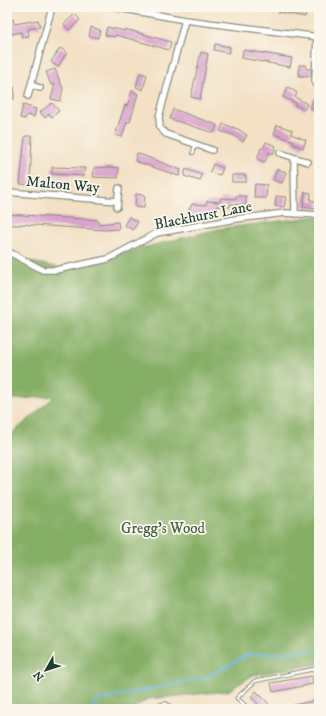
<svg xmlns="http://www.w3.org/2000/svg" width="326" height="716" font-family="'IM FELL DW Pica',serif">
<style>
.forest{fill:#86af66;stroke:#52764d}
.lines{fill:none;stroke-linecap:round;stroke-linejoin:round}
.stream{stroke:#60b5dc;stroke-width:2}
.building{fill:#daa1ce}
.service-casing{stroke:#898e7c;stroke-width:4.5}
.minor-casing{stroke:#898e7c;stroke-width:8}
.service{stroke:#fff;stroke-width:2.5}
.minor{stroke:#fff;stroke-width:5.5}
.labels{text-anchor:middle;stroke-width:3.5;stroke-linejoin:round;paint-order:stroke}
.street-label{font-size:15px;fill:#1f3d34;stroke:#fbf7ec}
.park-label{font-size:15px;fill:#416044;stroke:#fbf7ec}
</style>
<rect width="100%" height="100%" fill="#fbf7ec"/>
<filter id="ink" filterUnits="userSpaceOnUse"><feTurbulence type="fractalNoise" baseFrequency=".025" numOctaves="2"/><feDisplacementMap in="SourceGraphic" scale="8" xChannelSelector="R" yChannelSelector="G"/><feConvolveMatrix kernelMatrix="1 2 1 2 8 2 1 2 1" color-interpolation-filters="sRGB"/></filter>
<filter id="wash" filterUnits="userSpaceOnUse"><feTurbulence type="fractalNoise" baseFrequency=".012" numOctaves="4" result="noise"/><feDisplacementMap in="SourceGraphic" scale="16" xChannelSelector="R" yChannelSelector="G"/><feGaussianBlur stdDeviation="0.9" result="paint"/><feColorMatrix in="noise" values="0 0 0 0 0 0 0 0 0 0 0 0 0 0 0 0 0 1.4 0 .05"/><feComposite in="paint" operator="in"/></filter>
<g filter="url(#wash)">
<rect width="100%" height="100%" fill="#f3e0c5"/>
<path class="forest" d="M319,216V664L253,675L228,691L148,699L132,709H7V438L55,396L7,400V257L62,268L218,229Z"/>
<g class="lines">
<path class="stream" d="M90,709L99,700L207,677L247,655L319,650"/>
</g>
<g id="blocks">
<path class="building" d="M279,7L306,9L305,17L278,12Z
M75,14L80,20L69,30L64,24Z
M13,19L14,24L38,20L40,27L28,29L29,36L22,37L21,32L7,35V20Z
M91,27L100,30L98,38L89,36Z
M107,27L125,31V29L171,42L169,50L116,35L115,37L105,35Z
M215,44L230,47L229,53L214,50Z
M60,48L67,52L58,67L51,62Z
M243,50L292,58L290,67L242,58Z
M201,52L208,54L200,99L191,97Z
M299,65H306V69H311V76H299Z
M55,69L63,89L60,101L51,99L55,84L51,85L46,72Z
M140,73L147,75L143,90L136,87Z
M7,87H14V99H7Z
M288,87L297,93L295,97L307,104L304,110L295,105L296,103L283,97Z
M132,91L138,94L130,122H127L122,137L115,135L125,105L127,106Z
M314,98L319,101V112L310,107Z
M52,103L59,111L52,117L49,114L45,118L40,112Z
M23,105L36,109L34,117L27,115L25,119L20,118Z
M173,109L217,125L214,133L170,119Z
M223,124L238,129L247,135L243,142L233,135L220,131Z
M277,125L292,130L291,134L306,140L303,148L293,144L294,141L274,134Z
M25,136H32L30,185L20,184Z
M266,142L276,146L273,154L269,152L265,162L257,159L261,148L263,149Z
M137,153L181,170L179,176L135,161Z
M213,164L223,168L220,175L210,172Z
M52,167L85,168L84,176L52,174Z
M110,167L119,168L118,178L93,177L94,168Z
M186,169L202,175L200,181L184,176Z
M277,169L286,172L282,183L273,180Z
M232,175H246V182H232Z
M255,184L267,185L266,198H254Z
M305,192L311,193L310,200L319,202L318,209L303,207Z
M136,194L145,195L144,208L135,207Z
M236,196H246V205L230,204V207L217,206L216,213L195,214L192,219L186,216L192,204L206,205L207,201L220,202L221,198L236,199Z
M276,196L286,197L284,207L275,206Z
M7,214L98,220V224L118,222L119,229L105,230L20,224V225H7Z
M129,217L138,222L133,230L124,225Z
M312,676L313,684L273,692L271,683Z
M256,691L267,702L273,709H263L251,697Z
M318,700L319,708L285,709L284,707Z"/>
</g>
</g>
<g filter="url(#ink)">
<use href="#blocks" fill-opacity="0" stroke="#898e7c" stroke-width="1"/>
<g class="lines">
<defs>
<path id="service" d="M193,153L195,145
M249,709L237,698L255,681L319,668"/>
<path id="minor" d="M113,7L185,20L319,37
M185,20L159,117L160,128L166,134L212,150
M317,37L315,81L319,89
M31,85L40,88
M28,96L52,7
M280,153L308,162
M294,158L295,214
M7,192L117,201
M117,207L119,188
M7,251L43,270H56L108,259L157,233L236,219L285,213L319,215
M152,709L165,705L172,709"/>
</defs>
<use href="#service" class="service-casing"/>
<use href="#minor" class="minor-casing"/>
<use href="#service" class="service"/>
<use href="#minor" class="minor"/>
</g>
</g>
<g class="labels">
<g class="street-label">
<text transform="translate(63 184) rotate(5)" y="5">Malton Way</text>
<text transform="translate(203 215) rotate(-11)" y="5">Blackhurst Lane</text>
</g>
<g class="park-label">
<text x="163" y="533">Gregg's Wood</text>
</g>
</g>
<rect width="326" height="716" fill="none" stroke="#fbf7ec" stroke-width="24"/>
<g transform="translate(46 670) rotate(231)" stroke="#fbf7ec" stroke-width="3" paint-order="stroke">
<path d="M0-3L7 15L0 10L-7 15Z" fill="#1f3d34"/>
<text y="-6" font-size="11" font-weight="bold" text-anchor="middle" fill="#1f3d34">N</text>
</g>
</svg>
